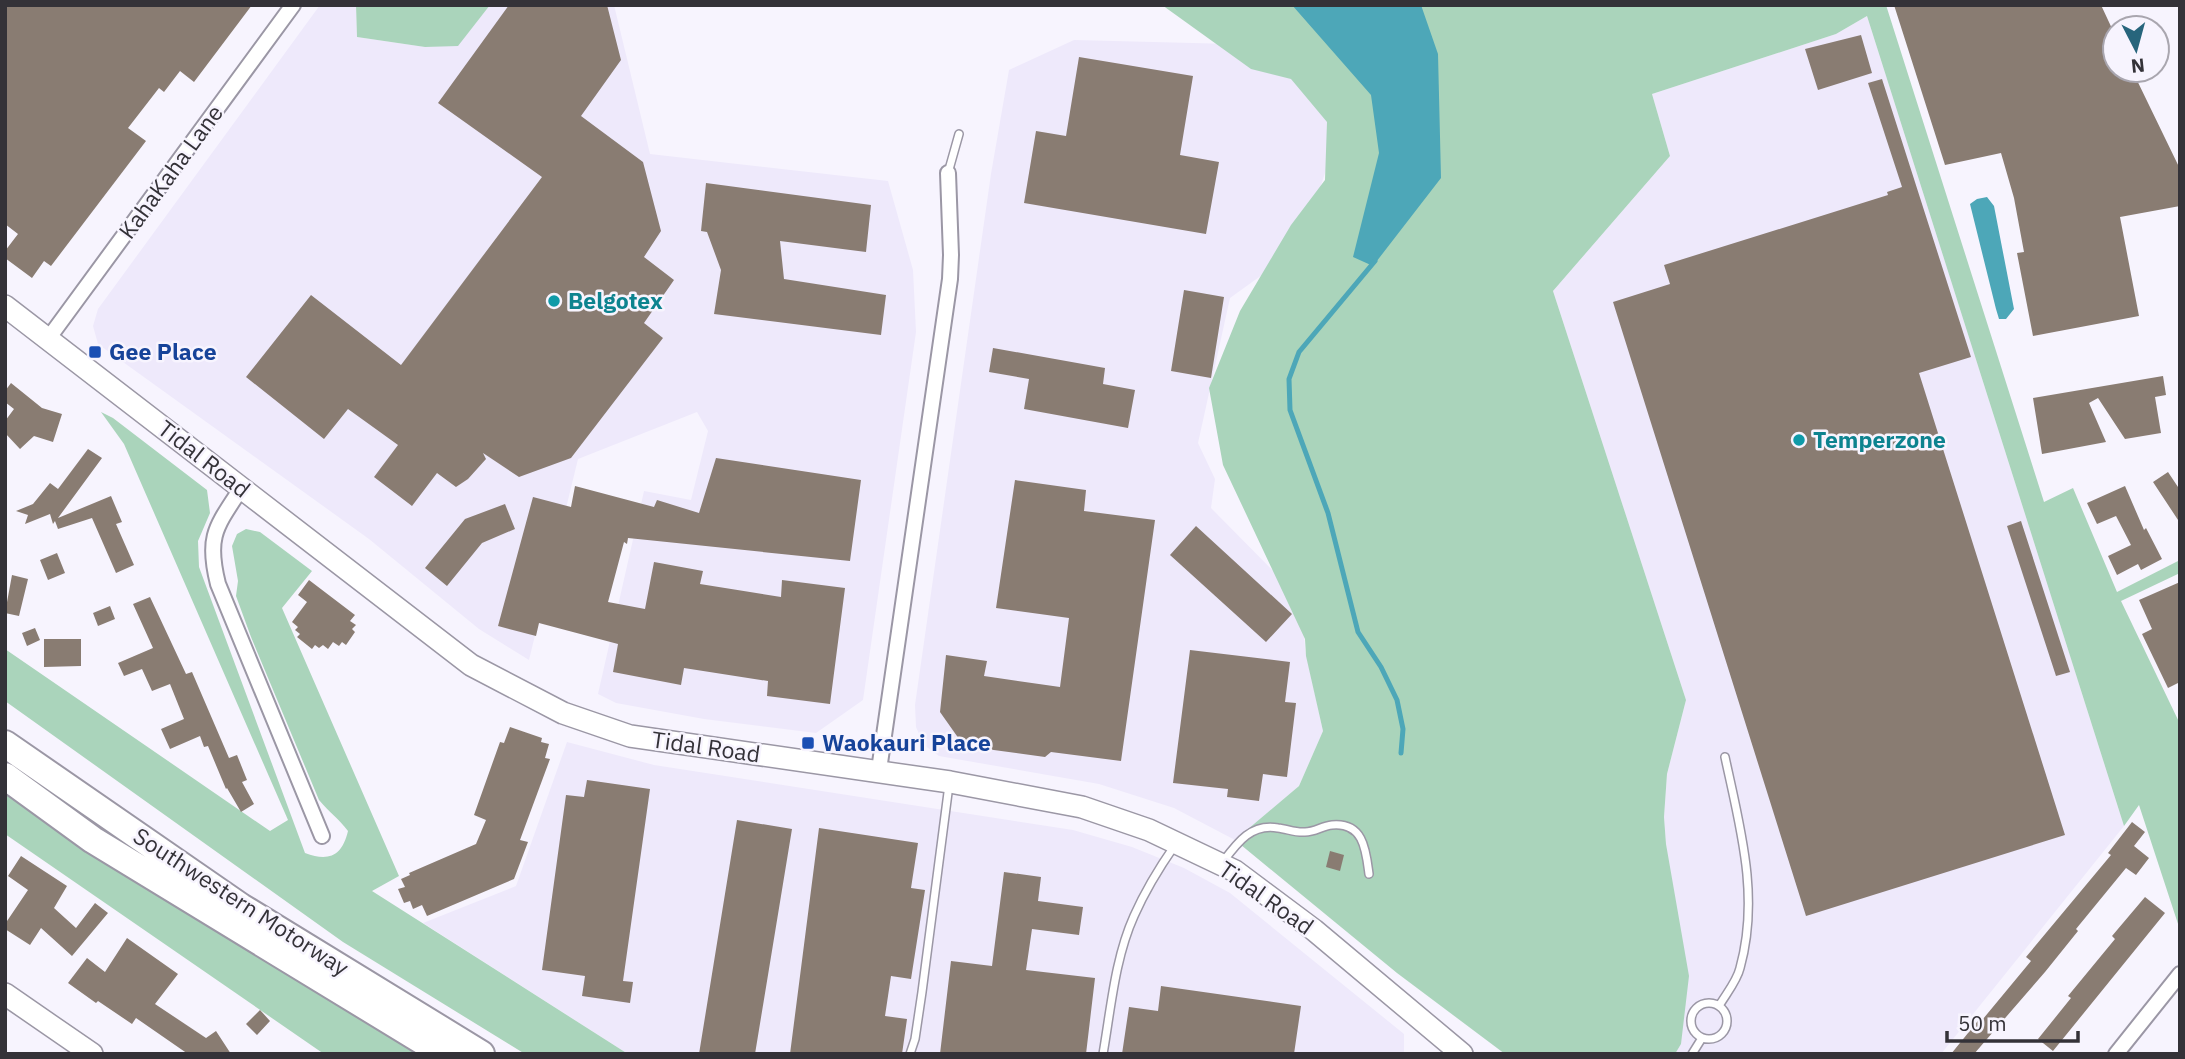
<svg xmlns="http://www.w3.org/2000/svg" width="2185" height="1059" font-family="'IBM Plex Sans',sans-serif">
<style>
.built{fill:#eee9fb}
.green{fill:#aad4bb}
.water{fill:#4da7b8}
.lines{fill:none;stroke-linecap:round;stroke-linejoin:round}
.stream{stroke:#4da7b8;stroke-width:5}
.building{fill:#897c72}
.service-casing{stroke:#9b97a5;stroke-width:10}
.minor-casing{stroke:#9b97a5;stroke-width:18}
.secondary-casing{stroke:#9b97a5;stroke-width:24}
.motorway-casing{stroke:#9b97a5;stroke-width:30}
.service{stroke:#fff;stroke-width:7}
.minor{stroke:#fff;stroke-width:14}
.secondary{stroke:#fff;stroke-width:21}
.motorway{stroke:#fff;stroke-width:26}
.culture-dot{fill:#0f9aa8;stroke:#f7f4fe;stroke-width:2.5}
.transit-dot{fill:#1a4fb4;stroke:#f7f4fe;stroke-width:2.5}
.labels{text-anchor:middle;stroke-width:5;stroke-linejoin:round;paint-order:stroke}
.street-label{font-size:23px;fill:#343238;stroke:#f7f4fe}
.culture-label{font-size:23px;font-weight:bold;fill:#0d838f;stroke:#f7f4fe;text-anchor:start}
.transit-label{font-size:23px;font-weight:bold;fill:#164399;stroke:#f7f4fe;text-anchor:start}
</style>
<rect width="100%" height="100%" fill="#f7f4fe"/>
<path class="built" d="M320,5H356L357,37L425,47L458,45L490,5H614L650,154L888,181L913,270L916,332L863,700L816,733L704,719L616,703L598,694L644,491L691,500L708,431L697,412L578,459L529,660L479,629L369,539L98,344L93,326L98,309Z
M1867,16L2124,826L1941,1054H1675L1681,1044L1664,817L1667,774L1686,700L1553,291L1670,156L1652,94L1836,34Z
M1074,40L1275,45L1347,105L1301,247L1230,298L1198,443L1215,479L1211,508L1302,600L1305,649L1323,731L1299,786L1235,840L1174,808L1099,784L939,756L924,745L916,727L915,705L991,174L1009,70Z
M567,742L654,765L1073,830L1132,847L1184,868L1230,893L1404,1034V1054H628L423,923L516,886Z"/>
<path class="green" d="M356,5H490L458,46L425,47L357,37Z
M1162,5H1886L2044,502L2073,488L2117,592L2180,560V573L2121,601L2180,724V930L2139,805L2124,826L1867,16L1836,34L1652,94L1670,156L1553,291L1686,700L1667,774L1664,817L1666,844L1689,976L1681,1044L1675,1054H1505L1397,973L1235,840L1299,786L1323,731L1306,656L1305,639L1223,465L1209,388L1240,311L1291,225L1325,180L1327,122L1291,79L1251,69Z
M101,412L113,418L207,490L210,513L198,541L199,567L305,853C329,862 342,856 348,831C339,819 329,812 319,800L251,637L236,596L238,581L232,546L237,534L246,529L260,532L312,571L282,608L399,876L372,891L628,1054H525L343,942L5,701V649L270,831L288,820L124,444Z
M5,772L419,1054H324L5,834Z"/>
<path class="water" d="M1292,5H1421L1438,54L1441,178L1373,266L1353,257L1379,153L1371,95Z
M1987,197L1994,206L2014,309L2006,319H1999L1996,309L1970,204L1977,199Z"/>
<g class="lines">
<path class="stream" d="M1375,261L1299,352L1289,379L1290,410L1328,513L1358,632L1381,667L1397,700L1403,729L1401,753"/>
</g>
<path class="building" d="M5,5H252L194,82L180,71L164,92L159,88L128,128L146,141L51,266L44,261L32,278L5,258V251L18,234L5,224Z
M509,5H607L621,60L581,116L643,162L661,231L644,257L674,280L644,323L663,338L571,458L519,477L483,453L486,459L468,479L456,487L437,473L412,506L374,477L398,445L348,409L324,439L246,377L311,295L401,365L542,177L438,103Z
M1894,5H2101L2115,35V70H2132L2180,169V206L2120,217L2139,316L2033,336L2017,253L2024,252L2014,198L2001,153L1945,165Z
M1861,35L1872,73L1818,90L1805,49Z
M1079,57L1193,76L1180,155L1219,162L1206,234L1024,203L1036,131L1066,136Z
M1882,79L1971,357L1919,373L2065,835L1806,916L1613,302L1670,284L1664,265L1888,195L1887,192L1902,187L1868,83Z
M706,183L871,205L866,252L780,241L784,279L886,295L881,335L714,314L721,270L707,232L701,231Z
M1184,290L1224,297L1211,378L1171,371Z
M993,348L1105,368L1103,384L1135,390L1128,428L1024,409L1029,379L989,372Z
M2163,376L2166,395L2155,397L2161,433L2125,439L2098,398L2089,403L2106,442L2042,454L2033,398Z
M11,383L42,408L62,414L53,442L34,436L20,449L5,433V421L14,409L5,402V391Z
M88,449L102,458L58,518L111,496L122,522L116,524L134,565L116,573L92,518L58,529L55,521L53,524L50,514L25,524L28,515L16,511L33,504L50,483L58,489Z
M716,458L861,480L850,561L628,538L627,544L624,542L608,602L645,609L654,562L703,571L700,584L781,597L782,580L845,588L830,704L767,696L768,681L684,668L681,685L613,672L618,644L539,623L536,636L498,626L533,497L571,507L575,486L654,507L657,500L699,513Z
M2168,472L2180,490V523L2153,482Z
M1015,480L1086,490L1084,511L1155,520L1121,761L1051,752L1045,757L964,746L940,712L946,655L987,661L984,676L1060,687L1069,618L996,608Z
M2125,486L2144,530L2146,528L2162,559L2141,570L2138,564L2117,575L2108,556L2131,545L2116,516L2097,524L2087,503Z
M505,504L515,529L482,543L447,586L425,568L465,519Z
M2021,521L2070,672L2056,676L2007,526Z
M1196,526L1292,614L1266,642L1170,555Z
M57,553L65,573L48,580L40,560Z
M12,575L28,579L19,616L5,613Z
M309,580L355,615L350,621L356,625L352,629L355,632L346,645L342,642L339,646L333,642L328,649L323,645L319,648L315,645L312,649L297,637L300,634L295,630L298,627L292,622L307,602L298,595Z
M2180,582V682L2168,688L2142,634L2152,629L2139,600Z
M150,597L186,674L192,672L229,758L237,755L247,780L242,782L254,804L241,812L227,788L226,789L208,746L204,747L200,736L170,749L161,729L184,719L170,684L152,691L142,669L124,676L118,663L153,648L133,604Z
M110,606L115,619L98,626L93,613Z
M35,628L40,640L27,646L22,633Z
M44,639H81V666L44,667Z
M1190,650L1290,662L1285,702L1296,703L1287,777L1263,774L1259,801L1227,797L1228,789L1173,783Z
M510,727L542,738L541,742L549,744L545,758L550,759L520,840L528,842L514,879L427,916L422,905L413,909L410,901L404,903L398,889L405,887L401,879L410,875L409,873L476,844L486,820L474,815L500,742L504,743Z
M587,780L650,789L623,981L633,982L630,1003L582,996L585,976L542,970L566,795L584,797Z
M737,820L792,829L755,1054H699Z
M2132,822L2145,832L2134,846L2149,858L2136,875L2126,868L2076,929L2078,931L2045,972L1974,1054H1951L1981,1017L1983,1019L2031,961L2026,957L2111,855L2108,853Z
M819,828L918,843L911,888L925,890L911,979L891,976L885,1016L907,1019L902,1054H790Z
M1330,851L1344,855L1340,871L1326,867Z
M21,856L67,886L54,908L76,928L95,903L108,913L72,956L41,928L30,945L5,929V924L28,890L8,876Z
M1004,872L1041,877L1038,901L1083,907L1079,935L1032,929L1026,970L1095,978L1086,1054H940L951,961L992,966Z
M2145,897L2165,913L2053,1051L2038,1039L2071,998L2068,996L2115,939L2112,936Z
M127,938L178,974L155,1004L206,1038L216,1031L231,1054H188L136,1018L132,1024L98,1001L96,1003L68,983L87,958L105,972Z
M1161,986L1301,1006L1294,1054H1122L1129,1007L1158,1011Z
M260,1010L270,1021L257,1035L246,1024Z"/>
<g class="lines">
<defs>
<path id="service" d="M948,173L959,134
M1222,863C1237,843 1251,823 1278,828C1287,829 1296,833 1305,832C1315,832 1322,826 1332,825C1364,822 1366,851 1369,874
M1691 1021a18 18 0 1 1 36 0a18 18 0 1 1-36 0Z
M1719,1006C1726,994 1737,981 1740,968C1760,897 1740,827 1725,757
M910,1054L915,1039L922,992L949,785
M1103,1054C1111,1008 1115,958 1134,916C1145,891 1159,868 1175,845
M1692,1054L1702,1038"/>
<path id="minor" d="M48,339L293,5
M242,487C216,527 206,536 218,584L322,836
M879,770L950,279L951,255L948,173
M2116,1054L2180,974"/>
<path id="secondary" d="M5,306L471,665L563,713L630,736L950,782L1082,807L1149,830L1235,871L1314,930L1462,1054
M5,994L92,1054"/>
<path id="motorway" d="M5,744L241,907L481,1054
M5,776L93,840L444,1054"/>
</defs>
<use href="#service" class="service-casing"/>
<use href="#minor" class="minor-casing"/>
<use href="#secondary" class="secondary-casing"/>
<use href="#motorway" class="motorway-casing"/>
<use href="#service" class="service"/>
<use href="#minor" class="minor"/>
<use href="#secondary" class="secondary"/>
<use href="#motorway" class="motorway"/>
</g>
<g class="culture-dot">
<circle cx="554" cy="301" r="7"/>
<circle cx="1799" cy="440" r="7"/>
</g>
<g class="transit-dot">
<rect x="88" y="345" width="14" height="14" rx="3.5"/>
<rect x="801" y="736" width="14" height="14" rx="3.5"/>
</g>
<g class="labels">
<g class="street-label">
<text transform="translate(171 172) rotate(-54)" y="8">KahaKaha Lane</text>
<text transform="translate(204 459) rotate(38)" y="8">Tidal Road</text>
<text transform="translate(706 747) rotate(8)" y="8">Tidal Road</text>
<text transform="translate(1266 898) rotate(35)" y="8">Tidal Road</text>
<text transform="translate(241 902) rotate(33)" y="8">Southwestern Motorway</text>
</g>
<g class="culture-label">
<text x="568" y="309">Belgotex</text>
<text x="1813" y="448">Temperzone</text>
</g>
<g class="transit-label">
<text x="109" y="360">Gee Place</text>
<text x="822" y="751">Waokauri Place</text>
</g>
</g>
<rect width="2185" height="1059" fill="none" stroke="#343238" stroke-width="14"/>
<g transform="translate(2136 49) rotate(174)"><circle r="33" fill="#f7f4fe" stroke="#a9a6af" stroke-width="2"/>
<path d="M0-5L12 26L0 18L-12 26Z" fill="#27657c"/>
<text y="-10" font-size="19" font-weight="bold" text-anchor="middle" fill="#343238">N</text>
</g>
<path d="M1947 1031v10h131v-10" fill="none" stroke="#343238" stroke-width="3.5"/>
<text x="1958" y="1031" font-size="21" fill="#343238" stroke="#f7f4fe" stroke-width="5" paint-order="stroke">50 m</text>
</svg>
